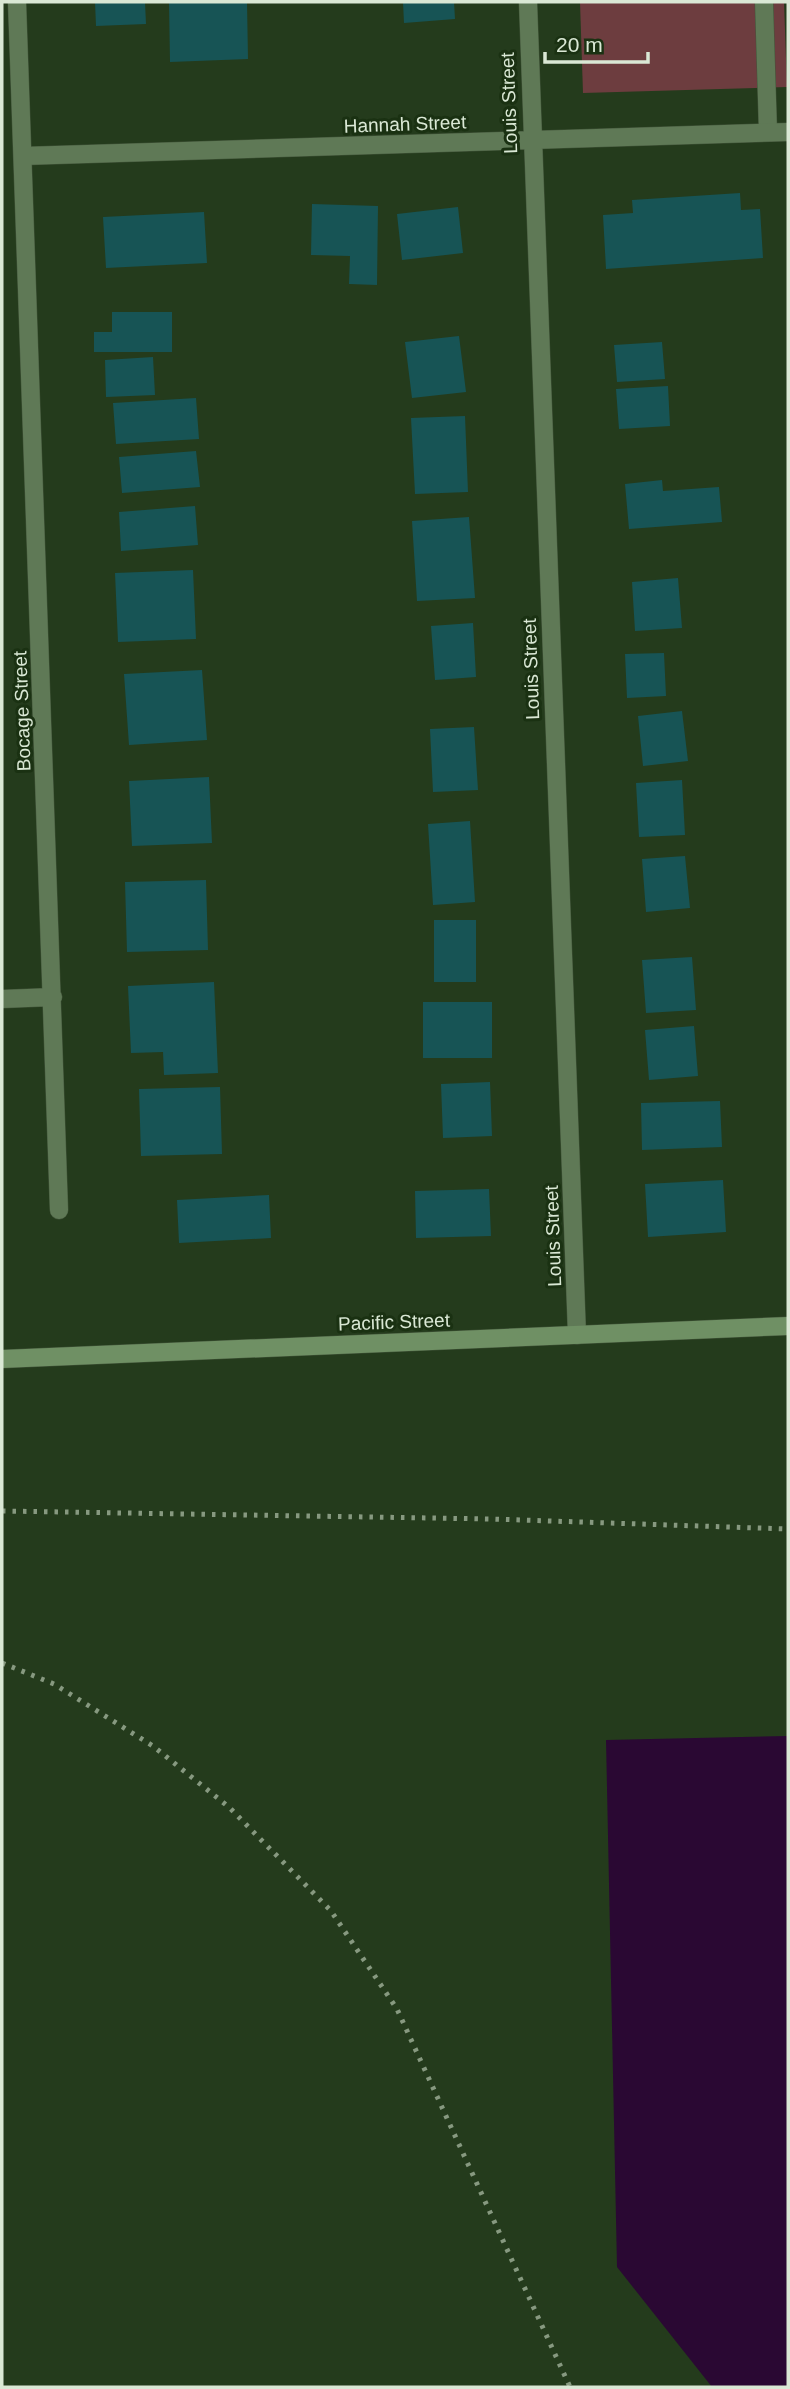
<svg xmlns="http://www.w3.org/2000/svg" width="790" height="2389" viewBox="0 0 790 2389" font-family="Helvetica,sans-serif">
<rect width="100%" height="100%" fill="#243b1c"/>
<path fill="#6d3d3f" d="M 580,2 L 784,2 L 787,87 L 583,93 Z"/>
<path fill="#2a0833" d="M 788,1736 L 788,2387 L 712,2387 L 617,2267 L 606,1740 Z"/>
<path fill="#175455" d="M 95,2 L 145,2 L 146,24 L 96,26 Z
M 169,2 L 247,2 L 248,59 L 170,62 Z
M 403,2 L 454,2 L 455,19 L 404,23 Z
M 740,193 L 741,210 L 760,209 L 763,258 L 606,269 L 603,215 L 633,213 L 632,200 Z
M 312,204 L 378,206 L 377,285 L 349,284 L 350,256 L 311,255 Z
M 458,207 L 463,253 L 402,260 L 397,214 Z
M 204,212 L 207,263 L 106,268 L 103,217 Z
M 112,312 L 172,312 L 172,352 L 94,352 L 94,332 L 112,332 Z
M 459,336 L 466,392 L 412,398 L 405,342 Z
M 662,342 L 665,379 L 617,382 L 614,345 Z
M 153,357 L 155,395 L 106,397 L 105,360 Z
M 668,386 L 670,426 L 619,429 L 616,389 Z
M 196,398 L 199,439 L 116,444 L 113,403 Z
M 465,416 L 468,492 L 415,494 L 411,418 Z
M 196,451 L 200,487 L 122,493 L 119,457 Z
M 662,480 L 663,491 L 719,487 L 722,522 L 629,529 L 625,484 Z
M 195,506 L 198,545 L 121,551 L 119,512 Z
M 469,517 L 475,598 L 417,601 L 412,521 Z
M 193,570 L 196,639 L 118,642 L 115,573 Z
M 678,578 L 682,628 L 635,631 L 632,582 Z
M 473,623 L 476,677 L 435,680 L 431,626 Z
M 664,653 L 666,696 L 627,698 L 625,654 Z
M 202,670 L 207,740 L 129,745 L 124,674 Z
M 682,711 L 688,761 L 643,766 L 638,716 Z
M 474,727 L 478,790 L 433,792 L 430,729 Z
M 209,777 L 212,843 L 132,846 L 129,781 Z
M 682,780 L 685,835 L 639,837 L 636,783 Z
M 470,821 L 475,902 L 433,905 L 428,824 Z
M 685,856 L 690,908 L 646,912 L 642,859 Z
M 206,880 L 208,950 L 127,952 L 125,882 Z
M 434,920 L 476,920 L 476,982 L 434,982 Z
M 692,957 L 696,1010 L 646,1013 L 642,960 Z
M 214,982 L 218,1073 L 164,1075 L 163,1052 L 131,1053 L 128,986 Z
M 423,1002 L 492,1002 L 492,1058 L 423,1058 Z
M 694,1026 L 698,1076 L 649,1080 L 645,1030 Z
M 490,1082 L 492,1136 L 443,1138 L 441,1084 Z
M 220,1087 L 222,1154 L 141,1156 L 139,1089 Z
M 720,1101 L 722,1147 L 642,1150 L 641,1103 Z
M 723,1180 L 726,1232 L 648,1237 L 645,1184 Z
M 489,1189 L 491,1236 L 416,1238 L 415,1191 Z
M 269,1195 L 271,1238 L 179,1243 L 177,1200 Z"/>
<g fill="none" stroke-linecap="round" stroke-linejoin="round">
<g stroke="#42553a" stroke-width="19">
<path id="lane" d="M 764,2 L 768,132"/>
</g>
<g stroke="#42553a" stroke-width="19">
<path id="street" d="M 17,2 L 59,1210
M 528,2 L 577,1335
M 23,156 L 788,132
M 2,999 L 53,997"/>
</g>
<g stroke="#42553a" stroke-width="19">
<path id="secondary" d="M 2,1359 L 788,1326"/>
</g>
<use href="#lane" stroke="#5f7956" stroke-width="18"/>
<use href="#street" stroke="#5f7956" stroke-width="18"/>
<use href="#secondary" stroke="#6f9064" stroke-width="18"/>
<path stroke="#879980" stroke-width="5" stroke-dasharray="3.5 7" stroke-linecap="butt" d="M 2,1511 L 491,1519 L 788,1529
M 2,1663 L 54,1684 L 153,1746 L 230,1808 L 331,1911 L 397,2009 L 570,2387"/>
</g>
<g text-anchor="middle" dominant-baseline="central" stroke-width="6" stroke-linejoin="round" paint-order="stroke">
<g font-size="19" fill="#dae8d5" stroke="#1a3112">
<text transform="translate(509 103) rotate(-92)">Louis Street</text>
<text transform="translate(405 124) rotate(-2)">Hannah Street</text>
<text transform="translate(531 669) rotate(-92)">Louis Street</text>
<text transform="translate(22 711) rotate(-92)">Bocage Street</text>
<text transform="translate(553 1236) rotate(-92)">Louis Street</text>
<text transform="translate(394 1322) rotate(-2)">Pacific Street</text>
</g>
</g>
<rect width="790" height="2389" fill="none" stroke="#dae8d5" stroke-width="7"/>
<path d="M545 52v10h103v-10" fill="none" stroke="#dae8d5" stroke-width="3.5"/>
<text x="556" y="52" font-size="21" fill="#dae8d5" stroke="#1a3112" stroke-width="5" paint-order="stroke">20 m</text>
</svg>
